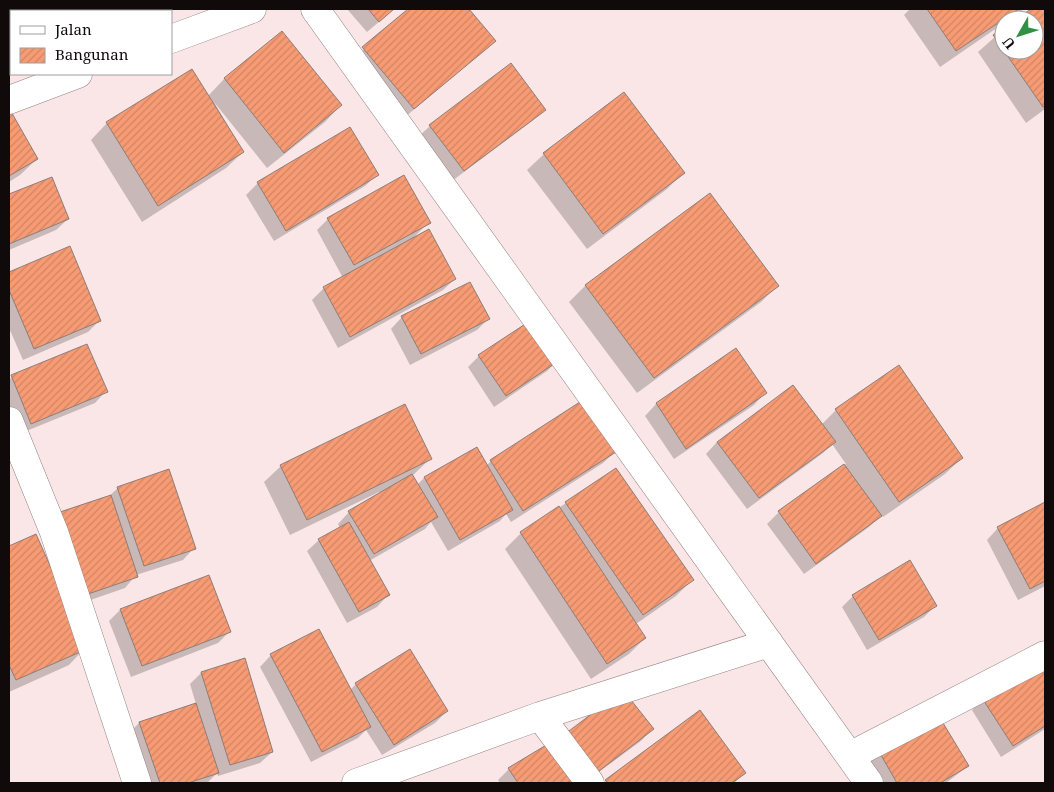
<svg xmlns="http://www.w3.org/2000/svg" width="1054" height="792" viewBox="0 0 1054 792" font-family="'Noto Serif',serif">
<defs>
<pattern id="building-hatch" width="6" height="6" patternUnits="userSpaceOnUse" patternTransform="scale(1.25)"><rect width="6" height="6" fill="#f79b74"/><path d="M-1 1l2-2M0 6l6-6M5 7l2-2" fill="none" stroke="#d38463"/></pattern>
</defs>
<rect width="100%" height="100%" fill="#fae6e6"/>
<path fill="#0003" d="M 347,9 L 394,9 L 367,32 Z
M 410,9 L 467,9 L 494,41 L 397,124 L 347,64 Z
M 910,9 L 1024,9 L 1008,20 L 1004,20 L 1004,23 L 940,67 L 904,15 Z
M 1033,9 L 1045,9 L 1045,109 L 1026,123 L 978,52 L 1004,29 L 1004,50 L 1034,50 L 1034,20 L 1017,20 Z
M 282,33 L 341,105 L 325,122 L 267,168 L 214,102 L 243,152 L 226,168 L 142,222 L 91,140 L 107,123 L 208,96 L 224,79 Z
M 544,109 L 532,121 L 452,181 L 418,137 L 430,126 Z
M 9,110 L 37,159 L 20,175 L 9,182 Z
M 349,129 L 377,175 L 365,186 L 274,241 L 246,195 L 258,183 Z
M 544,154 L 683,173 L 667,189 L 587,249 L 527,170 Z
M 51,178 L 68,219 L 56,230 L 9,250 L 9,196 Z
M 710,194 L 777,286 L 761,302 L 637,393 L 569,302 L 585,286 Z
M 328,219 L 429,222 L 413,238 L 455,279 L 443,290 L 338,348 L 312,300 L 324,288 L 343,278 L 317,230 Z
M 69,248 L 100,320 L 88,332 L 23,360 L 9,328 L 9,274 Z
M 402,317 L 488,319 L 477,330 L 410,365 L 391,329 Z
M 736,350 L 765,393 L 754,405 L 674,459 L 645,416 L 656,404 Z
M 479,356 L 558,360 L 547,371 L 494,407 L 468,367 Z
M 12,377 L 106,391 L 95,403 L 19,434 L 9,409 L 9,380 Z
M 836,410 L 962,458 L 945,474 L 883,517 L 881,515 L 869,527 L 804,574 L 767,524 L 779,512 L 846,464 L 832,444 L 823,453 L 747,509 L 706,454 L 717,442 L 821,425 Z
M 476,448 L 486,466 L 491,461 L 615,452 L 603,463 L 511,522 L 506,514 L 500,521 L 448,551 L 431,522 L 425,529 L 369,561 L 388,595 L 377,607 L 347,623 L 307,551 L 319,540 L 340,528 L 338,524 L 349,512 L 380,494 L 379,492 L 290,535 L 264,482 L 281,466 L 430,459 L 412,476 L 417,485 L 424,478 Z
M 118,488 L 194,548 L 183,560 L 136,575 L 125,588 L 76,605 L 108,497 Z
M 566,503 L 692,580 L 676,596 L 636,624 L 645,638 L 629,654 L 591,679 L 505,549 L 521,533 Z
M 1045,503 L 1045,586 L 1018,600 L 987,540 L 998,528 Z
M 35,536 L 85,648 L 69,665 L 9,692 L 9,548 Z
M 853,596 L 935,606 L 924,617 L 867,650 L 842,607 Z
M 120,610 L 229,632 L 218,643 L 131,677 L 109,621 Z
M 271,655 L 350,690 L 356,684 L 447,711 L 435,723 L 382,755 L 366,730 L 358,738 L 311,762 L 260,667 Z
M 1045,661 L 1045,729 L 1001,757 L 972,710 L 983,699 Z
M 201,673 L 272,752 L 260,763 L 218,776 L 217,773 L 207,783 L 145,783 L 128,734 L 139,723 L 196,704 L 190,684 Z
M 937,714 L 968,766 L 946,783 L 879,783 L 866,761 Z
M 652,729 L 641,741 L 584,783 L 500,783 L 498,780 L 509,769 L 555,746 Z
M 744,773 L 734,783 L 603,783 L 606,781 Z"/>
<path fill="url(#building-hatch)" stroke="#8d7d77" d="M 9,9 L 29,9 L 25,11 L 11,11 L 11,20 L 9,21 Z
M 368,9 L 394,9 L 379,22 Z
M 408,9 L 469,9 L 496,41 L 414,109 L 362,47 Z
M 927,9 L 1019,9 L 956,51 Z
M 1031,9 L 1045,9 L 1045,106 L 1043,107 L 993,35 L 1004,27 L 1004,50 L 1034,50 L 1034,20 L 1015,20 Z
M 282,31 L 342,105 L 284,153 L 224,78 Z
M 511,63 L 546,110 L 464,171 L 429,125 Z
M 192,69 L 244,152 L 158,206 L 106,122 Z
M 624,92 L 685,173 L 603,234 L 543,153 Z
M 9,108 L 38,159 L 9,176 Z
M 350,127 L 379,175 L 286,231 L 257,182 Z
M 404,175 L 431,223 L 354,265 L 327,218 Z
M 52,177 L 69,219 L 9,244 L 9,194 Z
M 710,193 L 779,286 L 654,378 L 585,285 Z
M 429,229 L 456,279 L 350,337 L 323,287 Z
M 70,246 L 101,321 L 34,349 L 9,290 L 9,272 Z
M 470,282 L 490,319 L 421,354 L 401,316 Z
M 533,319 L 560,360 L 506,396 L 478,355 Z
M 87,344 L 108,392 L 31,424 L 11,375 Z
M 736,348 L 767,393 L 686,449 L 656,403 Z
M 899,365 L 963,458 L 899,502 L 835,409 Z
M 793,385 L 836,442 L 759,498 L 717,442 Z
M 583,400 L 616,452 L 523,511 L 490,460 Z
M 405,404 L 432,459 L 307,520 L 280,465 Z
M 477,447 L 513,510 L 460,540 L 424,477 Z
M 844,464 L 882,516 L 816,564 L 778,511 Z
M 616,468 L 694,580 L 643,615 L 565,502 Z
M 169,469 L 196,549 L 144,566 L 117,487 Z
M 412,474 L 438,517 L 374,554 L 348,511 Z
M 111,495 L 138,577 L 88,594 L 60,512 Z
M 1045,502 L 1045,581 L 1030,589 L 997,527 Z
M 559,506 L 646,638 L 607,664 L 520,532 Z
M 349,522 L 390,595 L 359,612 L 318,539 Z
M 36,534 L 87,649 L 16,680 L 9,665 L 9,546 Z
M 910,560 L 937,606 L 879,640 L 852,595 Z
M 209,575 L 231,632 L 142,666 L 120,609 Z
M 319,629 L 371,727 L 322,752 L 270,654 Z
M 410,649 L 448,711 L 394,745 L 355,683 Z
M 245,658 L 273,752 L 230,765 L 201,672 Z
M 1045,659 L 1045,726 L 1013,746 L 982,698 Z
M 623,690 L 654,729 L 595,774 L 565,734 Z
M 196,703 L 219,773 L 188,783 L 160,783 L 139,722 Z
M 700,710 L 746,773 L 732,783 L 608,783 L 605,780 Z
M 937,713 L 969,766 L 940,783 L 897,783 L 877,748 Z
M 553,741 L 579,783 L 518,783 L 508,768 Z"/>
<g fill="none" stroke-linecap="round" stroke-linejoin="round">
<g stroke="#938282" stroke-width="29">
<path id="street" d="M 315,9 L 869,783
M 171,39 L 252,9
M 9,100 L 78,74
M 9,421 L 54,532 L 137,783
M 540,716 L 590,783
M 850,756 L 1045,655
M 356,783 L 540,716 L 769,643"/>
</g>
<use href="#street" stroke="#fff" stroke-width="28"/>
</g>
<rect width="1054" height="792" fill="none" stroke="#100a0a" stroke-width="20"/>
<rect x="10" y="10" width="162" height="65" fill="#ffffff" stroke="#9f9d9d"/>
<rect x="20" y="26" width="25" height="8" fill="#ffffff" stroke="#9f9d9d"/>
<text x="55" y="35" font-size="15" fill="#100a0a">Jalan</text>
<rect x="20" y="48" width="25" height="15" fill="url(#building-hatch)" stroke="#9f9d9d"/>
<text x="55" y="60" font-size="15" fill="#100a0a">Bangunan</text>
<g transform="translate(1019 35) rotate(231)"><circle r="24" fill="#ffffff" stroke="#9f9d9d"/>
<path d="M0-4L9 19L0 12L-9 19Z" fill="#309144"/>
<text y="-8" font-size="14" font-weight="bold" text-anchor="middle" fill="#100a0a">U</text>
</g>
</svg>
